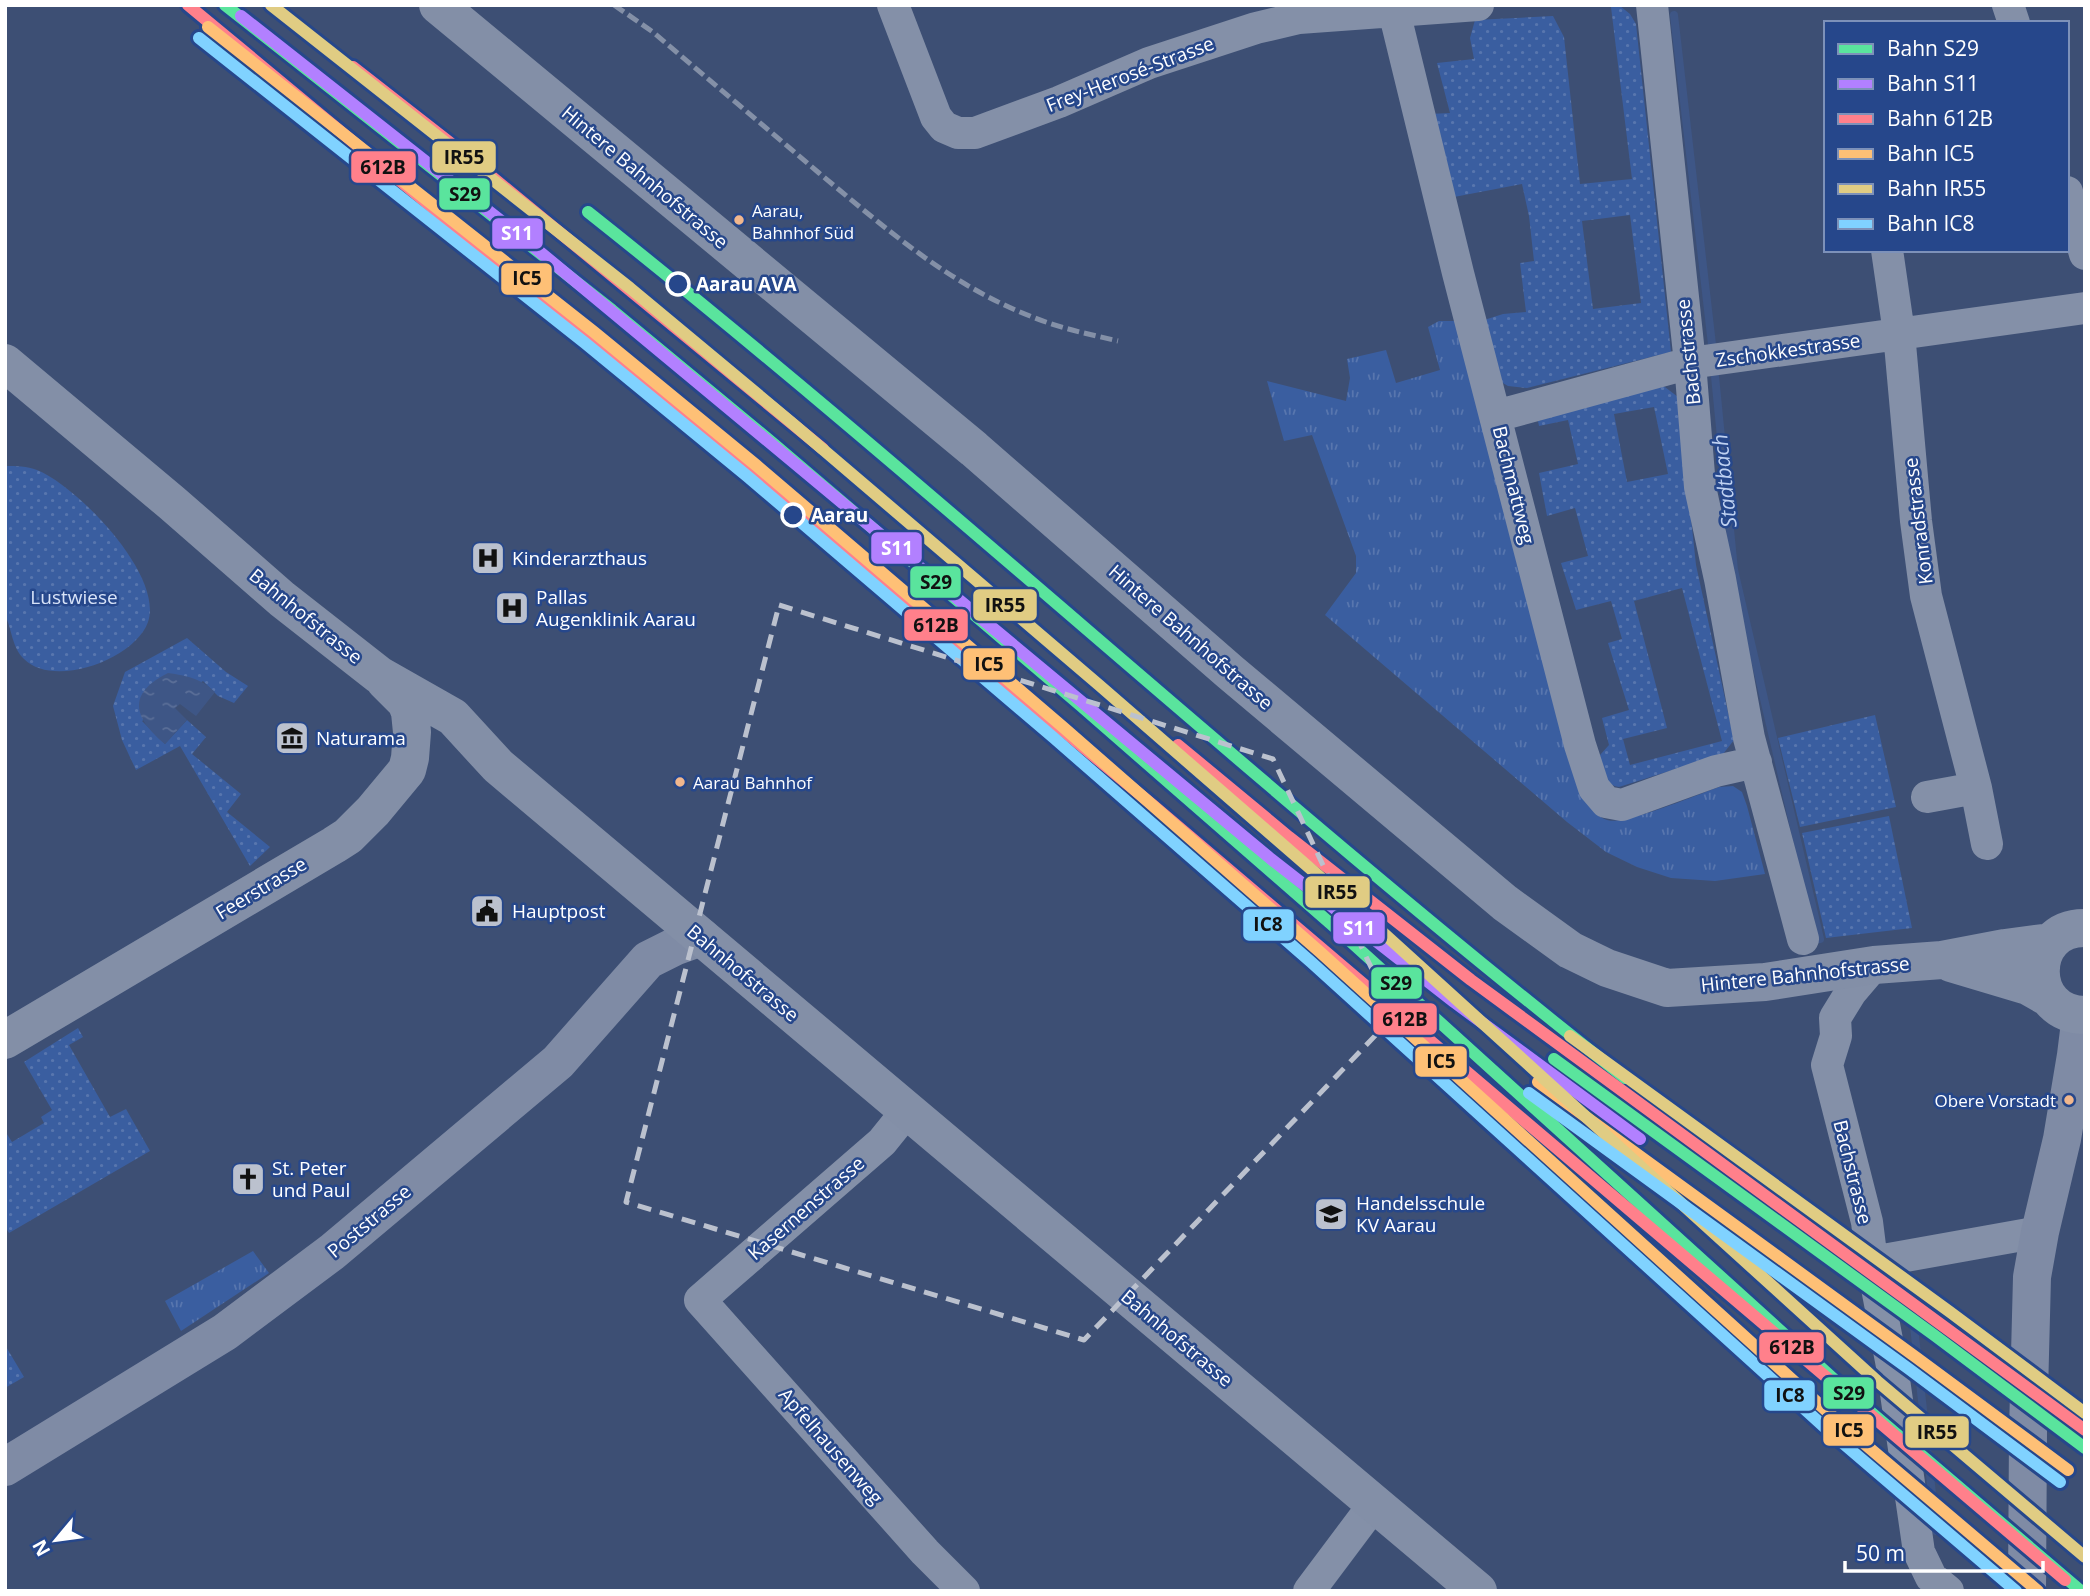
<svg xmlns="http://www.w3.org/2000/svg" width="2090" height="1596" viewBox="0 0 2090 1596" font-family="'Open Sans',sans-serif">
<defs>
<pattern id="grass-tufts" width="24" height="20" patternUnits="userSpaceOnUse" patternTransform="scale(1.75)"><rect width="24" height="20" fill="#3a5ea0"/><path d="M3 7l-1-3M5 7V3M7 7l1-3M15 17l-1-3M17 17v-4M19 17l1-3" fill="none" stroke="#5876ae"/></pattern>
<pattern id="park-dots" width="8" height="8" patternUnits="userSpaceOnUse" patternTransform="scale(1.75)"><rect width="8" height="8" fill="#3a5ea0"/><path d="M2 2h.1M6 6h.1" fill="none" stroke="#5876ae" stroke-width="1.8" stroke-linecap="round"/></pattern>
<pattern id="water-ripples" width="26" height="14" patternUnits="userSpaceOnUse" patternTransform="scale(1.75)"><rect width="26" height="14" fill="#3e5686"/><path d="M2 4q2-2 4 0t4 0M15 11q2-2 4 0t4 0" fill="none" stroke="#5b6f98"/></pattern>
</defs>
<rect width="100%" height="100%" fill="#3d4f74"/>
<path fill="url(#grass-tufts)" d="M 1439,321 L 1464,321 L 1584,797 C 1591,807 1596,817 1607,820 C 1623,826 1699,794 1719,787 L 1733,786 L 1742,792 L 1747,806 L 1765,874 L 1715,881 L 1671,878 L 1637,867 L 1606,852 L 1567,822 L 1325,615 L 1356,573 L 1356,556 L 1312,435 L 1284,441 L 1267,381 L 1346,401 L 1350,378 L 1347,359 L 1386,350 L 1396,383 L 1440,370 L 1428,327 Z
M 253,1251 L 269,1273 L 181,1331 L 165,1301 Z"/>
<path fill="url(#park-dots)" fill-rule="evenodd" d="M 1620,6 L 1630,14 L 1636,24 L 1671,352 L 1527,388 L 1508,386 L 1496,379 L 1481,321 L 1503,314 L 1526,312 L 1520,263 L 1534,261 L 1529,216 L 1522,184 L 1454,197 L 1429,114 L 1450,113 L 1437,63 L 1474,59 L 1470,38 L 1475,20 L 1553,16 L 1564,37 L 1580,184 L 1632,179 L 1611,7 ZM 1630,215 L 1641,303 L 1593,309 L 1582,221 Z
M 1661,384 L 1678,397 L 1696,565 L 1734,740 L 1723,754 L 1619,787 C 1603,785 1603,769 1600,755 L 1609,745 L 1602,718 L 1629,710 L 1608,643 L 1622,639 L 1611,601 L 1576,610 L 1561,563 L 1588,556 L 1575,508 L 1547,516 L 1539,473 L 1578,464 L 1568,420 L 1539,426 L 1538,421 ZM 1654,407 L 1668,474 L 1627,482 L 1614,414 ZM 1682,588 L 1722,741 L 1630,765 L 1623,739 L 1667,728 L 1634,601 Z
M 5,466 C 16,466 27,466 37,470 C 77,486 164,575 148,622 C 135,659 54,689 24,659 C 12,648 12,629 5,615 Z
M 187,638 L 226,672 L 248,686 L 234,703 L 218,696 L 203,681 L 142,721 L 165,744 L 187,720 L 206,737 L 192,754 L 241,794 L 227,812 L 270,847 L 250,866 L 180,746 L 136,770 L 122,740 L 113,706 L 125,672 Z
M 1875,715 L 1896,807 L 1800,827 L 1778,738 Z
M 1889,816 L 1912,928 L 1826,938 L 1802,833 Z
M 78,1028 L 83,1037 L 69,1045 L 110,1117 L 126,1109 L 150,1151 L 9,1233 L 5,1226 L 5,1131 L 12,1142 L 44,1123 L 41,1117 L 52,1110 L 24,1062 Z
M 5,1345 L 24,1377 L 5,1388 Z"/>
<path fill="url(#water-ripples)" d="M 168,673 C 188,676 200,678 215,692 L 196,716 L 180,704 L 175,708 L 187,720 L 165,744 C 134,718 126,694 168,673 Z"/>
<g fill="none" stroke-linecap="round" stroke-linejoin="round">
<path stroke="#3e5686" stroke-width="8" d="M 1674,15 L 1713,353
M 1714,366 L 1734,570 L 1820,939
M 1910,1289 L 1936,1531"/>
<path stroke="#8490a8" stroke-width="32" d="M 893,5 L 936,117 L 944,127 L 958,133 L 975,133 L 1059,102 L 1149,63 L 1256,28 L 1299,18 L 1478,5
M 1652,5 L 1690,363 L 1700,487 L 1720,579 L 1749,738 L 1803,939
M 2008,5 L 2014,23
M 1394,11 L 1458,273 L 1580,745 L 1594,788 L 1606,802 L 1622,805 L 1716,771 L 1756,762
M 2067,192 L 2085,254
M 1887,250 L 1899,333 L 1916,521 L 1926,596 L 1976,788 L 1987,844
M 1496,416 L 1690,363 L 2085,308
M 1927,797 L 1976,788
M 1874,965 L 1851,992 L 1835,1018 L 1836,1036 L 1827,1065 L 1867,1222 L 1872,1262 L 1892,1366 L 1919,1552 L 1931,1577 L 1948,1591
M 907,1111 L 882,1142 L 700,1300 L 925,1552 L 964,1591
M 1872,1262 L 2040,1232
M 1309,1591 L 1375,1503"/>
<path stroke="#7f8ba5" stroke-width="38" d="M 5,1467 L 225,1332 L 332,1252 L 558,1062 L 648,960 L 676,946 L 701,937
M 2027,1591 L 2028,1432 L 2032,1277 L 2040,1232 L 2062,1139 L 2076,1055 L 2081,1015"/>
<path stroke="#838fa7" stroke-width="38" d="M 438,5 L 974,449 L 1230,672 L 1505,903 L 1570,950 L 1607,968 L 1667,988 L 1765,982 L 1874,965 L 1942,960 L 2005,948 L 2051,942
M 5,363 L 172,503 L 282,599 L 379,675 L 453,717 L 498,766 L 1478,1591
M 2085,928 C 2026,927 2026,1015 2085,1015
M 1951,963 L 2028,986 L 2049,998
M 5,1040 L 334,845 L 348,836 L 373,811 L 407,770 L 410,758 L 412,732 L 410,712 L 406,702 L 385,681"/>
<path stroke="#8490a7" stroke-width="5" stroke-dasharray="12 5" stroke-linecap="butt" d="M 614,5 L 653,32 C 708,79 764,126 819,173 C 885,228 950,285 1030,316 C 1059,328 1088,334 1118,341"/>
<g stroke="#26478b" stroke-width="18">
<path id="rail-1" d="M 225,5 L 612,310 L 774,444 L 1081,706 L 1339,931 L 1859,1402 L 2081,1591
M 588,212 C 941,492 1270,800 1625,1078
M 1554,1059 L 1934,1335 L 2085,1448"/>
</g>
<g stroke="#26478b" stroke-width="18">
<path id="rail-2" d="M 241,16 L 528,242 L 1271,859 L 1454,1002 L 1640,1139"/>
</g>
<g stroke="#26478b" stroke-width="18">
<path id="rail-3" d="M 188,5 L 1154,806 L 2065,1580
M 353,67 L 458,149 L 823,449
M 1178,745 L 1289,837 L 1471,980 L 2085,1430"/>
</g>
<g stroke="#26478b" stroke-width="18">
<path id="rail-4" d="M 208,27 L 594,332 L 756,465 L 1063,727 L 1320,952 L 1840,1423 L 2038,1591
M 1538,1082 L 1917,1358 L 2068,1470"/>
</g>
<g stroke="#26478b" stroke-width="18">
<path id="rail-5" d="M 271,5 L 630,288 L 792,423 L 1099,685 L 1358,910 L 1877,1381 L 2085,1557
M 1570,1036 L 1950,1312 L 2085,1413"/>
</g>
<g stroke="#26478b" stroke-width="18">
<path id="rail-6" d="M 199,38 L 585,343 L 747,476 L 1054,738 L 1311,962 L 1831,1433 L 2016,1591
M 1529,1093 L 1909,1369 L 2060,1482"/>
</g>
<use href="#rail-1" stroke="#5ae49d" stroke-width="12"/>
<use href="#rail-2" stroke="#b280ff" stroke-width="12"/>
<use href="#rail-3" stroke="#ff808b" stroke-width="12"/>
<use href="#rail-4" stroke="#fec076" stroke-width="12"/>
<use href="#rail-5" stroke="#e0cc83" stroke-width="12"/>
<use href="#rail-6" stroke="#80d2ff" stroke-width="12"/>
</g>
<path fill="none" stroke="#bbc1ce" stroke-width="5" stroke-dasharray="14 9" stroke-linejoin="round" d="M 779,605 L 1273,759 L 1394,1016 L 1084,1340 L 626,1202 Z"/>
<defs>
<g id="hospital-square" transform="scale(1.75)"><rect x="-9" y="-9" width="18" height="18" rx="4" fill="#bbc1ce" stroke="#26478b"/><path d="M-5-5h3v3.5h4V-5h3V5h-3V1.5h-4V5h-3Z" fill="#111"/></g>
<g id="museum-square" transform="scale(1.75)"><rect x="-9" y="-9" width="18" height="18" rx="4" fill="#bbc1ce" stroke="#26478b"/><path d="M0-6L6-3V-2H-6V-3ZM-5-1h2V3h-2ZM-1-1h2V3h-2ZM3-1h2V3H3ZM-6 4H6V6H-6Z" fill="#111"/></g>
<g id="civic-square" transform="scale(1.75)"><rect x="-9" y="-9" width="18" height="18" rx="4" fill="#bbc1ce" stroke="#26478b"/><path d="M-.6-6.5H3V-4.5H.6V-3L4-1V1h2V6H-6V1h2V-1L-.6-3ZM-1.2 2.5V6h2.4V2.5Z" fill="#111"/></g>
<g id="church-square" transform="scale(1.75)"><rect x="-9" y="-9" width="18" height="18" rx="4" fill="#bbc1ce" stroke="#26478b"/><path d="M-1.2-6h2.4v3.5h3.3v2.4h-3.3V6h-2.4V-.1h-3.3v-2.4h3.3Z" fill="#111"/></g>
<g id="university-square" transform="scale(1.75)"><rect x="-9" y="-9" width="18" height="18" rx="4" fill="#bbc1ce" stroke="#26478b"/><path d="M0-5L7-2L0 1L-7-2ZM-4 1L0 2.5L4 1V4Q0 6-4 4Z" fill="#111"/></g>
</defs>
<g fill-rule="evenodd">
<use href="#hospital-square" x="488" y="558"/>
<use href="#hospital-square" x="512" y="608"/>
<use href="#museum-square" x="292" y="738"/>
<use href="#civic-square" x="487" y="911"/>
<use href="#church-square" x="248" y="1179"/>
<use href="#university-square" x="1331" y="1214"/>
</g>
<g fill="#f1b78d" stroke="#26478b" stroke-width="2.5">
<circle cx="739" cy="220" r="6"/>
<circle cx="680" cy="782" r="6"/>
<circle cx="2069" cy="1100" r="6"/>
</g>
<g fill="#26478b" stroke="#fff" stroke-width="3.5">
<circle cx="678" cy="284" r="11"/>
<circle cx="793" cy="515" r="11"/>
</g>
<g text-anchor="middle" dominant-baseline="central" stroke-width="5" stroke-linejoin="round" paint-order="stroke">
<g font-size="17" fill="#fff" stroke="#26478b" text-anchor="start">
<text x="752" y="210">Aarau,<tspan x="752" dy="22">Bahnhof Süd</tspan></text>
<text x="693" y="782">Aarau Bahnhof</text>
<text x="2056" y="1100" text-anchor="end">Obere Vorstadt</text>
</g>
<g font-size="19" fill="#fff" stroke="#26478b">
<text transform="translate(1130 74) rotate(-21)">Frey-Herosé-Strasse</text>
<text transform="translate(645 177) rotate(40)">Hintere Bahnhofstrasse</text>
<text transform="translate(1788 350) rotate(-8)">Zschokkestrasse</text>
<text transform="translate(1688 352) rotate(-96)">Bachstrasse</text>
<text transform="translate(1514 485) rotate(76)">Bachmattweg</text>
<text transform="translate(1918 521) rotate(-97)">Konradstrasse</text>
<text transform="translate(306 616) rotate(39)">Bahnhofstrasse</text>
<text transform="translate(1191 637) rotate(41)">Hintere Bahnhofstrasse</text>
<text transform="translate(261 888) rotate(-31)">Feerstrasse</text>
<text transform="translate(743 973) rotate(40)">Bahnhofstrasse</text>
<text transform="translate(1805 974) rotate(-6)">Hintere Bahnhofstrasse</text>
<text transform="translate(1853 1172) rotate(76)">Bachstrasse</text>
<text transform="translate(806 1208) rotate(-41)">Kasernenstrasse</text>
<text transform="translate(369 1221) rotate(-40)">Poststrasse</text>
<text transform="translate(1177 1338) rotate(40)">Bahnhofstrasse</text>
<text transform="translate(831 1446) rotate(49)">Apfelhausenweg</text>
</g>
<g font-size="19" font-weight="bold" fill="#fff" stroke="#26478b" text-anchor="start">
<text x="696" y="284">Aarau AVA</text>
<text x="811" y="515">Aarau</text>
</g>
<g font-size="19" fill="#fff" stroke="#26478b" text-anchor="start">
<text x="512" y="558">Kinderarzthaus</text>
<text x="536" y="597">Pallas<tspan x="536" dy="22">Augenklinik Aarau</tspan></text>
<text x="316" y="738">Naturama</text>
<text x="512" y="911">Hauptpost</text>
<text x="272" y="1168">St. Peter<tspan x="272" dy="22">und Paul</tspan></text>
<text x="1356" y="1203">Handelsschule<tspan x="1356" dy="22">KV Aarau</tspan></text>
</g>
<g font-size="19" fill="#d8e3f8" stroke="#26478b">
<text x="74" y="597">Lustwiese</text>
</g>
<g font-size="21" font-style="italic" fill="#bfd1f1" stroke="#26478b">
<text transform="translate(1724 481) rotate(-96)">Stadtbach</text>
</g>
</g>
<g stroke="#26478b" stroke-width="2.5">
<rect x="431" y="140" width="66" height="34" rx="7" fill="#e0cc83"/>
<rect x="350" y="150" width="67" height="34" rx="7" fill="#ff808b"/>
<rect x="438" y="177" width="53" height="34" rx="7" fill="#5ae49d"/>
<rect x="491" y="217" width="53" height="33" rx="7" fill="#b280ff"/>
<rect x="500" y="262" width="53" height="34" rx="7" fill="#fec076"/>
<rect x="870" y="531" width="53" height="34" rx="7" fill="#b280ff"/>
<rect x="909" y="565" width="53" height="34" rx="7" fill="#5ae49d"/>
<rect x="972" y="588" width="66" height="34" rx="7" fill="#e0cc83"/>
<rect x="903" y="608" width="66" height="34" rx="7" fill="#ff808b"/>
<rect x="962" y="647" width="54" height="34" rx="7" fill="#fec076"/>
<rect x="1304" y="875" width="67" height="34" rx="7" fill="#e0cc83"/>
<rect x="1242" y="908" width="53" height="34" rx="7" fill="#80d2ff"/>
<rect x="1332" y="911" width="54" height="34" rx="7" fill="#b280ff"/>
<rect x="1370" y="966" width="53" height="34" rx="7" fill="#5ae49d"/>
<rect x="1372" y="1002" width="66" height="34" rx="7" fill="#ff808b"/>
<rect x="1414" y="1045" width="54" height="33" rx="7" fill="#fec076"/>
<rect x="1758" y="1331" width="67" height="33" rx="7" fill="#ff808b"/>
<rect x="1822" y="1376" width="53" height="34" rx="7" fill="#5ae49d"/>
<rect x="1763" y="1379" width="53" height="33" rx="7" fill="#80d2ff"/>
<rect x="1822" y="1413" width="53" height="34" rx="7" fill="#fec076"/>
<rect x="1904" y="1415" width="66" height="34" rx="7" fill="#e0cc83"/>
</g>
<g font-size="19" text-anchor="middle" font-weight="bold" fill="#fff">
<text x="517" y="240">S11</text>
<text x="897" y="555">S11</text>
<text x="1359" y="935">S11</text>
</g>
<g font-size="19" text-anchor="middle" font-weight="bold" fill="#111">
<text x="464" y="164">IR55</text>
<text x="383" y="174">612B</text>
<text x="465" y="201">S29</text>
<text x="527" y="285">IC5</text>
<text x="936" y="589">S29</text>
<text x="1005" y="612">IR55</text>
<text x="936" y="632">612B</text>
<text x="989" y="671">IC5</text>
<text x="1337" y="899">IR55</text>
<text x="1268" y="931">IC8</text>
<text x="1396" y="990">S29</text>
<text x="1405" y="1026">612B</text>
<text x="1441" y="1068">IC5</text>
<text x="1792" y="1354">612B</text>
<text x="1849" y="1400">S29</text>
<text x="1790" y="1402">IC8</text>
<text x="1849" y="1437">IC5</text>
<text x="1937" y="1439">IR55</text>
</g>
<rect width="2090" height="1596" fill="none" stroke="#ffffff" stroke-width="14"/>
<rect x="1824" y="21" width="245" height="231" fill="#26478b" stroke="#7d91b9" stroke-width="2"/>
<rect x="1838" y="44" width="35" height="10" fill="#5ae49d" stroke="#7d91b9" stroke-width="2"/>
<text x="1887" y="56" font-size="21" fill="#ffffff">Bahn S29</text>
<rect x="1838" y="79" width="35" height="10" fill="#b280ff" stroke="#7d91b9" stroke-width="2"/>
<text x="1887" y="91" font-size="21" fill="#ffffff">Bahn S11</text>
<rect x="1838" y="114" width="35" height="10" fill="#ff808b" stroke="#7d91b9" stroke-width="2"/>
<text x="1887" y="126" font-size="21" fill="#ffffff">Bahn 612B</text>
<rect x="1838" y="149" width="35" height="10" fill="#fec076" stroke="#7d91b9" stroke-width="2"/>
<text x="1887" y="161" font-size="21" fill="#ffffff">Bahn IC5</text>
<rect x="1838" y="184" width="35" height="10" fill="#e0cc83" stroke="#7d91b9" stroke-width="2"/>
<text x="1887" y="196" font-size="21" fill="#ffffff">Bahn IR55</text>
<rect x="1838" y="219" width="35" height="10" fill="#80d2ff" stroke="#7d91b9" stroke-width="2"/>
<text x="1887" y="231" font-size="21" fill="#ffffff">Bahn IC8</text>
<g transform="translate(56 1540) rotate(241)" stroke="#26478b" stroke-width="5" paint-order="stroke">
<path d="M0-5L12 26L0 18L-12 26Z" fill="#ffffff"/>
<text y="-10" font-size="19" font-weight="bold" text-anchor="middle" fill="#ffffff">N</text>
</g>
<path d="M1845 1561v10h198v-10" fill="none" stroke="#ffffff" stroke-width="3.5"/>
<text x="1856" y="1561" font-size="21" fill="#ffffff" stroke="#26478b" stroke-width="5" paint-order="stroke">50 m</text>
</svg>
